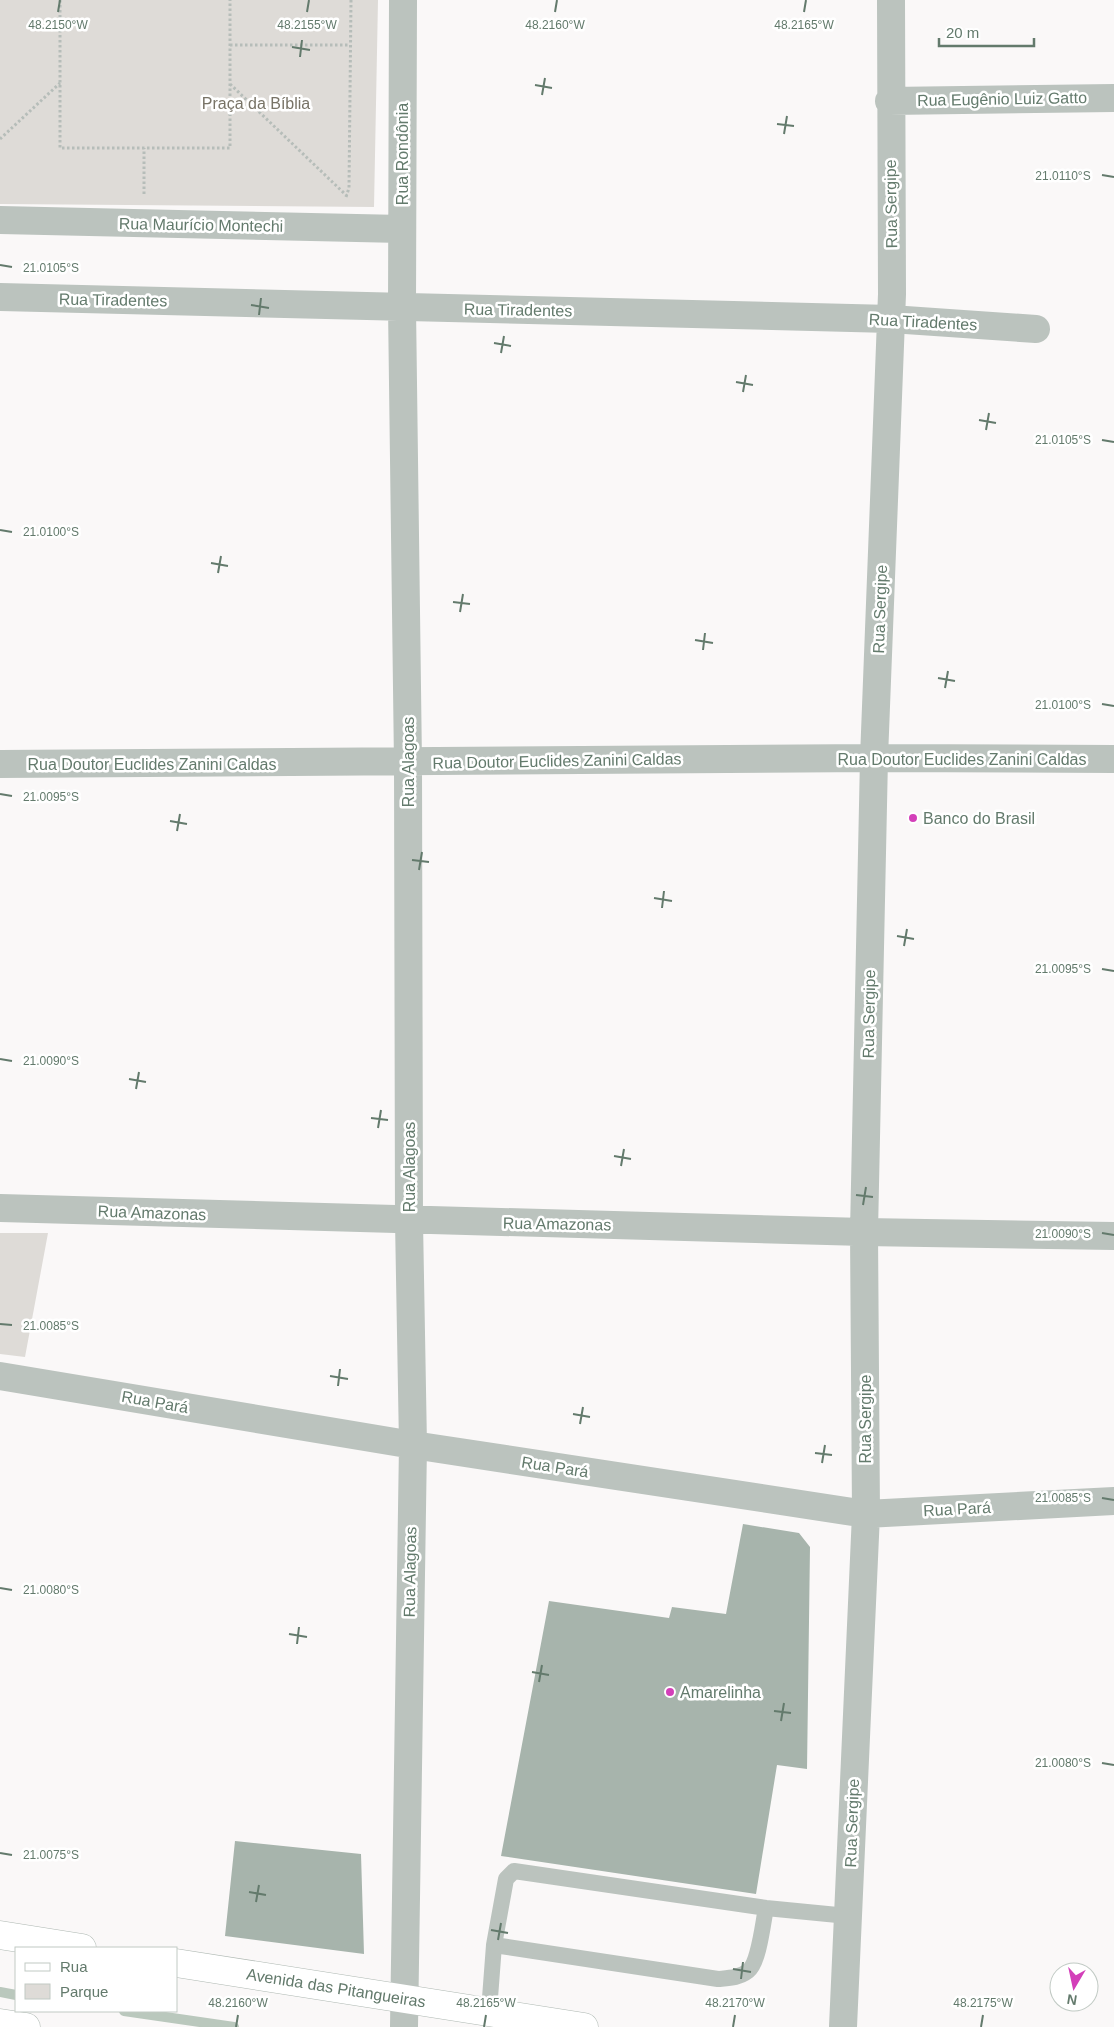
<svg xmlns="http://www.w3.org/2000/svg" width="1114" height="2027" viewBox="0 0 1114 2027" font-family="Helvetica,sans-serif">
<rect width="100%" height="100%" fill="#faf8f8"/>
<path fill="#dedbd7" d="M 0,0 L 378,0 L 374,207 L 0,204 Z
M 0,1233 L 48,1233 L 25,1357 L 0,1354 Z"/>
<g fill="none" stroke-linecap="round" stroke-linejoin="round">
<path stroke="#bac8bd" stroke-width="10" d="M 0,1992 L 16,1995
M 124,2011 L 234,2027"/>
</g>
<path fill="#a7b4ac" d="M 743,1524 L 799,1533 L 810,1547 L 807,1769 L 777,1765 L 756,1894 L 501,1856 L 549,1601 L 669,1618 L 672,1607 L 726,1614 Z
M 235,1841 L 361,1854 L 364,1954 L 225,1936 Z"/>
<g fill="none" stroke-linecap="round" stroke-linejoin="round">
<g stroke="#aeb8b2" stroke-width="29">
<path id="secondary" d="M 0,1935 L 82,1948
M 176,1963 L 584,2027
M 0,2023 L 26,2027"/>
</g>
<path stroke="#b6bdb9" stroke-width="3" stroke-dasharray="2.5 2.5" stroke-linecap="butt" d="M 60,0 L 60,148 L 230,148 L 230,0
M 230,45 L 350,45
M 230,84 L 347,196
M 0,139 L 60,83
M 144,194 L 144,148
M 346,197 L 349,188 L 351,0"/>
<path stroke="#bbc3be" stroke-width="16" d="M 494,1945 L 718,1979 C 729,1978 739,1978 748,1971 C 759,1963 763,1922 766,1908
M 489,2011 L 494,1945 L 506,1879 L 514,1871 L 766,1908 L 848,1916"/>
<path stroke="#bbc3be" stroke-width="28" d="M 403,0 L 402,307 L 408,763 L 409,1221 L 413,1445 L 404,2027
M 889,101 L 1114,98
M 0,220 L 402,229
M 0,297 L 891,319 L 1036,329
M 0,764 L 874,758 L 1114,759
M 0,1208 L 864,1232 L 1114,1236
M 0,1376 L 413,1445 L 866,1514 L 1114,1501
M 843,2027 L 866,1514 L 864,1232 L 874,758 L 892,294 L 891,0"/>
<use href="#secondary" stroke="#fff" stroke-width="28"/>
</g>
<path fill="none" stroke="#637a6c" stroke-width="2" d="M 58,12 L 60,0M 307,12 L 309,0M 555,12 L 557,0M 804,12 L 806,0M 292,47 L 310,50M 300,57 L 302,40M 535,85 L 552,88M 542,95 L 545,78M 777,124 L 794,126M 784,134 L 787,116M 1102,175 L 1114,177M 0,265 L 12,267M 251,305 L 269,308M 259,315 L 261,298M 494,343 L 511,346M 501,353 L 504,336M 736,382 L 753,385M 743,392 L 746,375M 979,420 L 996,423M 986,430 L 989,413M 1102,440 L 1114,442M 0,530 L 12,532M 211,563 L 228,566M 218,573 L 221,556M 453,602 L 470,604M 460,612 L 463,594M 695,640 L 713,643M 703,650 L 705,633M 938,678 L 955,681M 945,688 L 948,671M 1102,704 L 1114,706M 0,794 L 12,796M 170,821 L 187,824M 177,831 L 180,814M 412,860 L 429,862M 419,870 L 422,852M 654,898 L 672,901M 662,908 L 664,891M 897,936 L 914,939M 904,946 L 907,929M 1102,969 L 1114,971M 0,1059 L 12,1061M 129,1079 L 146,1082M 136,1089 L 139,1072M 371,1118 L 388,1120M 378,1128 L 381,1110M 614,1156 L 631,1159M 621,1166 L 624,1149M 856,1195 L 873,1197M 863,1205 L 866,1187M 1102,1233 L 1114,1235M 0,1324 L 12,1325M 330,1376 L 348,1379M 338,1386 L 340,1369M 573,1414 L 590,1417M 580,1424 L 583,1407M 815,1453 L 832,1455M 822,1463 L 825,1445M 1102,1498 L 1114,1500M 0,1588 L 12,1590M 289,1634 L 307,1637M 297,1644 L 299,1627M 532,1672 L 549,1675M 539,1682 L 542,1665M 774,1711 L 791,1713M 781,1721 L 784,1703M 1102,1763 L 1114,1765M 0,1853 L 12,1855M 249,1892 L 266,1895M 256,1902 L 259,1885M 491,1930 L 508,1933M 498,1940 L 501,1923M 733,1969 L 751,1972M 741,1979 L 743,1962M 236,2027 L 238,2015M 484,2027 L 486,2015M 733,2027 L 735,2015M 981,2027 L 983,2015"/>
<g fill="#d33fb9" stroke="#fff" stroke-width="2">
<circle cx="913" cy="818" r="5"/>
<circle cx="670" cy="1692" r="5"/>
</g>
<g text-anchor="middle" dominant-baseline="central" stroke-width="5" stroke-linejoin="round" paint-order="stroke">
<g font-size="16" fill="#637a6c" stroke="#fff">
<text transform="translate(1002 99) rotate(-1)">Rua Eugênio Luiz Gatto</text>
<text transform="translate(402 154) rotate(-90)">Rua Rondônia</text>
<text transform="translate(891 204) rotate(-91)">Rua Sergipe</text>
<text transform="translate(201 225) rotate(1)">Rua Maurício Montechi</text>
<text transform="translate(113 300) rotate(1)">Rua Tiradentes</text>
<text transform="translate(518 310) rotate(1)">Rua Tiradentes</text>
<text transform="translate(923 322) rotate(3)">Rua Tiradentes</text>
<text transform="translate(880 609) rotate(-88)">Rua Sergipe</text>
<text x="962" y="759">Rua Doutor Euclides Zanini Caldas</text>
<text transform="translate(557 761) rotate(-1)">Rua Doutor Euclides Zanini Caldas</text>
<text transform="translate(408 762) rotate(-90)">Rua Alagoas</text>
<text x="152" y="764">Rua Doutor Euclides Zanini Caldas</text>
<text transform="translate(869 1014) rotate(-89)">Rua Sergipe</text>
<text transform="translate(409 1167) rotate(-90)">Rua Alagoas</text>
<text transform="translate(152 1213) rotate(2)">Rua Amazonas</text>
<text transform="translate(557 1224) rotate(1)">Rua Amazonas</text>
<text transform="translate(155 1402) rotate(10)">Rua Pará</text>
<text transform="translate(865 1419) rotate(-90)">Rua Sergipe</text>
<text transform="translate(555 1467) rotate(9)">Rua Pará</text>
<text transform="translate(957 1509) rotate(-3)">Rua Pará</text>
<text transform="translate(410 1572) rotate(-89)">Rua Alagoas</text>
<text transform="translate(852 1823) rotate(-88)">Rua Sergipe</text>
<text transform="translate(336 1988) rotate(9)">Avenida das Pitangueiras</text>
</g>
<g font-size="16" fill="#787366" stroke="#fff">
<text x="256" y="103">Praça da Bíblia</text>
</g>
<g font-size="16" fill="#637a6c" stroke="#fff" text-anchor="start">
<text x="923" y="818">Banco do Brasil</text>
<text x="680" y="1692">Amarelinha</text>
</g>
</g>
<g font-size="12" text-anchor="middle" fill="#637a6c" stroke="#fff" stroke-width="5" stroke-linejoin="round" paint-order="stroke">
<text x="555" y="29">48.2160°W</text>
<text x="804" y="29">48.2165°W</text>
<text x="58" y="29">48.2150°W</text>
<text x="307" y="29">48.2155°W</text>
<text x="1063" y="180">21.0110°S</text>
<text x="51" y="272">21.0105°S</text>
<text x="1063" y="444">21.0105°S</text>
<text x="51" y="536">21.0100°S</text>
<text x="1063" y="709">21.0100°S</text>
<text x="51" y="801">21.0095°S</text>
<text x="1063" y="973">21.0095°S</text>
<text x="51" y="1065">21.0090°S</text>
<text x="1063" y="1238">21.0090°S</text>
<text x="51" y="1330">21.0085°S</text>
<text x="1063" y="1502">21.0085°S</text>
<text x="51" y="1594">21.0080°S</text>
<text x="1063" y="1767">21.0080°S</text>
<text x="51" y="1859">21.0075°S</text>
<text x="238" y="2007">48.2160°W</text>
<text x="486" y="2007">48.2165°W</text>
<text x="735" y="2007">48.2170°W</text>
<text x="983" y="2007">48.2175°W</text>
</g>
<rect x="15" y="1947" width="162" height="65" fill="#ffffff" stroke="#c1cac4"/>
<rect x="25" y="1963" width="25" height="8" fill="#ffffff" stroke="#c1cac4"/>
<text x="60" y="1972" font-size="15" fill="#637a6c">Rua</text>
<rect x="25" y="1984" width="25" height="15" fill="#dedbd7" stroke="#c1cac4"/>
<text x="60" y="1997" font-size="15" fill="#637a6c">Parque</text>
<g transform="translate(1074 1987) rotate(189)"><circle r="24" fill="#ffffff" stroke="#c1cac4"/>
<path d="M0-4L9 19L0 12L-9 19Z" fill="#d33fb9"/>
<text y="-8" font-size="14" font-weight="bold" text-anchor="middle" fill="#637a6c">N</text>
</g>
<path d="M939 38v8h95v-8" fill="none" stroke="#637a6c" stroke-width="2.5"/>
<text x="946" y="38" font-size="15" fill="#637a6c" stroke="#ffffff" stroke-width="4" paint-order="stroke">20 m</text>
</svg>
